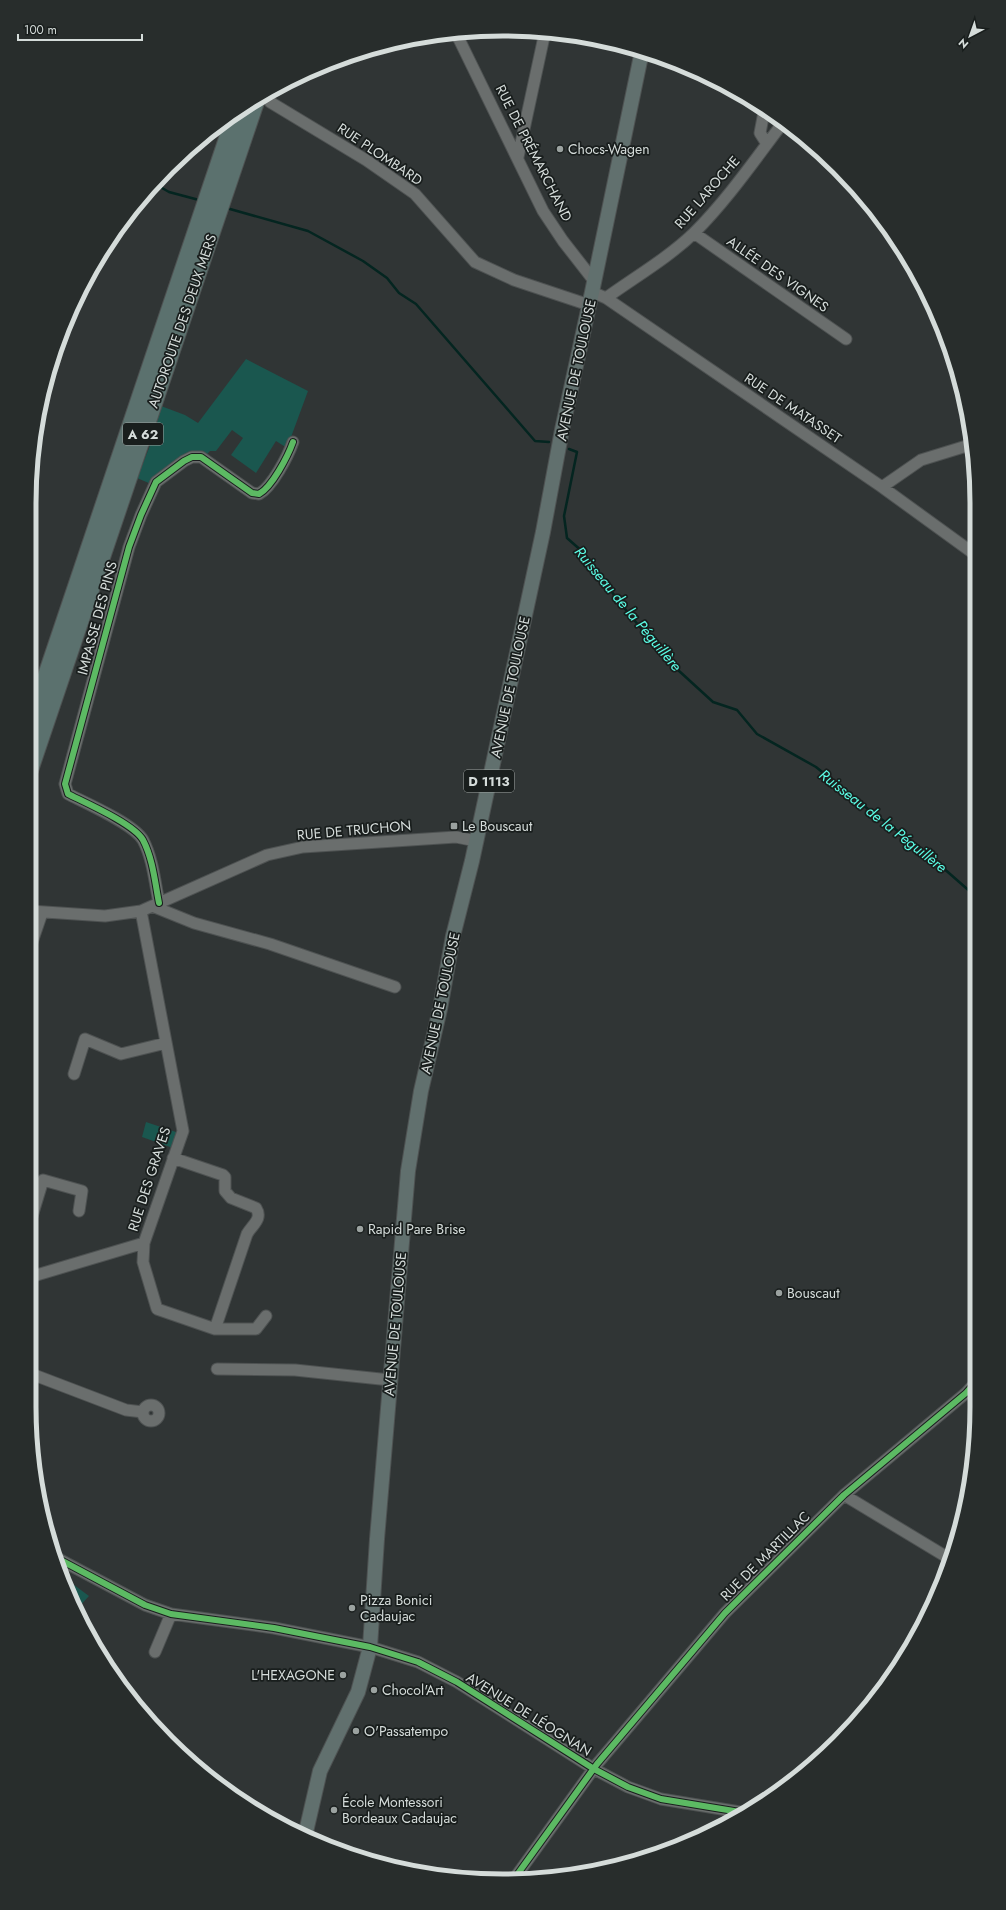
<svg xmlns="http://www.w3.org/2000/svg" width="1006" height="1910" viewBox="0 0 1006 1910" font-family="Jost,sans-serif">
<rect width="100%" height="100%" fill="#303535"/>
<path fill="#1a574f" d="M 246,359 L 308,391 L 287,448 L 276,441 L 256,473 L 231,455 L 243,438 L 232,430 L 216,451 L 210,451 L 204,457 L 190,452 L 151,484 L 137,478 L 149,448 L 161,406 L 185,415 L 198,423 Z
M 146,1122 L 179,1133 L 173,1148 L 142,1137 Z
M 62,1576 L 89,1596 L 77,1609 Z"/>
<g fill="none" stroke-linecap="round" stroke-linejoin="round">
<path stroke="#042520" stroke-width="2.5" d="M 155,184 L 169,192 L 199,200
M 230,209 L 308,231 L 363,261 L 387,278 L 399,293 L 416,304 L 535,441 L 549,442
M 569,449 L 577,452 L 564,516 L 567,538 L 584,553 L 617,599 L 666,659 L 713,702 L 737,710 L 757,734 L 816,767 L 873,813 L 917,845 L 974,895"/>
<g stroke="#4e5252" stroke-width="13">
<path id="minor" d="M 456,33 L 543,211 L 563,241 L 595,282
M 270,102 L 366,160 L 415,194 L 475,262 L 514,280 L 589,305
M 764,112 L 760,133 L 767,144
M 518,157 L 545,32
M 694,233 L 846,339
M 592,292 L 606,298 L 882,487 L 973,553
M 606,298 C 635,277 668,258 694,233 C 727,200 754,161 782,124
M 42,398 L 64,331
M 882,487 L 921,460 L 973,444
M 159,903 C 155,883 153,859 143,840 C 134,824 86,803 68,794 L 65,784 L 129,547 L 141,515 L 156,482 L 184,461 L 192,457 L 201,457 L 252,493 L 259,494 C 272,487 288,456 293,442
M 152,906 L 194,923 L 270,944 L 395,987
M 30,911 L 105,916 L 141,911 L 267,855 L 303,847 L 456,837 L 476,841
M 29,951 L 42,913
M 74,1074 L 85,1039 L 121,1054 L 166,1043
M 173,1158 L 223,1175 L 225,1177 L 225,1191 L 231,1198 L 256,1208 C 263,1219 252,1225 247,1234 L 215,1329
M 29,1226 L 43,1180 L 82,1191 L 79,1211
M 144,1243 L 143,1262 L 157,1309 L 215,1329 L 256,1329 L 266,1316
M 29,1280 L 30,1277 L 144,1243 L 183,1131 L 141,911
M 217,1369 L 295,1370 L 390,1380
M 29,1373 L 126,1410 L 143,1412
M143 1413a8 8 0 1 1 16 0a8 8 0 1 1-16 0Z
M 844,1495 L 950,1559
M 53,1556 L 145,1605 L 171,1614 L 274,1628 L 370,1647 L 418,1662 L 457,1682 L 594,1769 L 628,1787 L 661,1799 L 746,1813
M 155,1652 L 171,1614
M 514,1879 L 597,1764 L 725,1613 L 844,1495 L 966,1393 L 976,1382"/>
</g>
<g stroke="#4e5252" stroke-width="16">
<path id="major" d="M 305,1836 L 320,1771 L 358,1692 L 370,1647 L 377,1539 L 408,1171 L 421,1091 L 440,1009 L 453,936 L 472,861 L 543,532 L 562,430 L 592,292 L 642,51"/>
</g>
<g stroke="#4e5252" stroke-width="18">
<path id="highway" d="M 30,723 L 235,115
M 30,770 L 257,99"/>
</g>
<use href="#minor" stroke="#6a6e6d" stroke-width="11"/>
<use href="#major" stroke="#61706e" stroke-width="14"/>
<use href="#highway" stroke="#5b716e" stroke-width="16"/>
<g stroke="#191e1d" stroke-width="8">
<path id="cycleway" d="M 159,903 C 155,883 153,859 143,840 C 134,824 86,803 68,794 L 65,784 L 129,547 L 141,515 L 156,482 L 184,461 L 192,457 L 201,457 L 252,493 L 259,494 C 272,487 288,456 293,442
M 53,1556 L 145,1605 L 171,1614 L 274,1628 L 370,1647 L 418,1662 L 457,1682 L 594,1769 L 628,1787 L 661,1799 L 746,1813
M 514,1879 L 597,1764 L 725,1613 L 844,1495 L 966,1393 L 976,1382"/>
</g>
<use href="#cycleway" stroke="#5cba63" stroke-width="6"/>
</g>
<g fill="#9ba2a0" stroke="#191e1d" stroke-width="1.5">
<circle cx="560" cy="149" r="4"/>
<rect x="450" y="822" width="8" height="8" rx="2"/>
<circle cx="360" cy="1229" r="4"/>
<circle cx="779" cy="1293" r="4"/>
<circle cx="352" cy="1608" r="4"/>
<circle cx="343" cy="1675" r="4"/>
<circle cx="374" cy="1690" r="4"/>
<circle cx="356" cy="1731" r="4"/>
<circle cx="334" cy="1810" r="4"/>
</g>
<g text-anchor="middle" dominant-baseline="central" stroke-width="3.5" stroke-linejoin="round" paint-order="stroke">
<g fill="#191e1d" stroke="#9da3a1" stroke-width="1">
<rect x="123" y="423" width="40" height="22" rx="3"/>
<rect x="464" y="770" width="50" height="22" rx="3"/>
</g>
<g font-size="13" font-weight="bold" fill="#d5dcda">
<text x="143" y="434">A 62</text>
<text x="489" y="781">D 1113</text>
</g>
<g font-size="14" fill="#d5dcda" stroke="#191e1d" text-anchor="start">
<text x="568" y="149">Chocs-Wagen</text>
<text x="462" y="826">Le Bouscaut</text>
<text x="368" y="1229">Rapid Pare Brise</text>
<text x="787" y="1293">Bouscaut</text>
<text x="360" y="1600">Pizza Bonici<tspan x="360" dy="16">Cadaujac</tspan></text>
<text x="335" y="1675" text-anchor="end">L'HEXAGONE</text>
<text x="382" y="1690">Chocol'Art</text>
<text x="364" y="1731">O'Passatempo</text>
<text x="342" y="1802">École Montessori<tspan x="342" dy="16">Bordeaux Cadaujac</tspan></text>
</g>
<g font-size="14" fill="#d5dcda" stroke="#191e1d">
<text transform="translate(534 153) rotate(63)">RUE DE PRÉMARCHAND</text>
<text transform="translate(380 154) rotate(34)">RUE PLOMBARD</text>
<text transform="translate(707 192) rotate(-49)">RUE LAROCHE</text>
<text transform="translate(778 274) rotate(35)">ALLÉE DES VIGNES</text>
<text transform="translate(182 321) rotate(-71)">AUTOROUTE DES DEUX MERS</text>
<text transform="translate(576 370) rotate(-78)">AVENUE DE TOULOUSE</text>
<text transform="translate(793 408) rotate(34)">RUE DE MATASSET</text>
<text transform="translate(97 618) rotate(-75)">IMPASSE DES PINS</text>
<text transform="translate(510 687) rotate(-78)">AVENUE DE TOULOUSE</text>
<text transform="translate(354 830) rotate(-5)">RUE DE TRUCHON</text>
<text transform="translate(440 1003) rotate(-78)">AVENUE DE TOULOUSE</text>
<text transform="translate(149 1179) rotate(-72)">RUE DES GRAVES</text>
<text transform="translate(395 1324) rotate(-85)">AVENUE DE TOULOUSE</text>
<text transform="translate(765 1556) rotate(-45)">RUE DE MARTILLAC</text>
<text transform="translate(529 1714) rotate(32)">AVENUE DE LÉOGNAN</text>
</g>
<g font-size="15" font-style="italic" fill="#5bfde6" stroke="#191e1d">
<text transform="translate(628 609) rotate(50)">Ruisseau de la Péguillère</text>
<text transform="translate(883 821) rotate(38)">Ruisseau de la Péguillère</text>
</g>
</g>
<path d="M0 0H1006V1910H0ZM503 36H503A467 467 0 0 1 970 503V1407A467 467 0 0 1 503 1874H503A467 467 0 0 1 36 1407V503A467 467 0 0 1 503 36Z" fill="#282d2c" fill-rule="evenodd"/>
<path fill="none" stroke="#d5dcda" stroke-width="5" d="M503 36H503A467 467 0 0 1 970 503V1407A467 467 0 0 1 503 1874H503A467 467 0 0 1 36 1407V503A467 467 0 0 1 503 36Z"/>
<g transform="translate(970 36) rotate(221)" stroke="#191e1d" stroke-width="3" paint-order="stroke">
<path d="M0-3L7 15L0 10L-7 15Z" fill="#d5dcda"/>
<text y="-6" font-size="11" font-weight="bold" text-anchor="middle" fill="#d5dcda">N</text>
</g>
<path d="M18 34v6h124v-6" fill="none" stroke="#d5dcda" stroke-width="2"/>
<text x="24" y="34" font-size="12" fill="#d5dcda" stroke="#191e1d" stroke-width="3" paint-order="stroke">100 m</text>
</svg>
